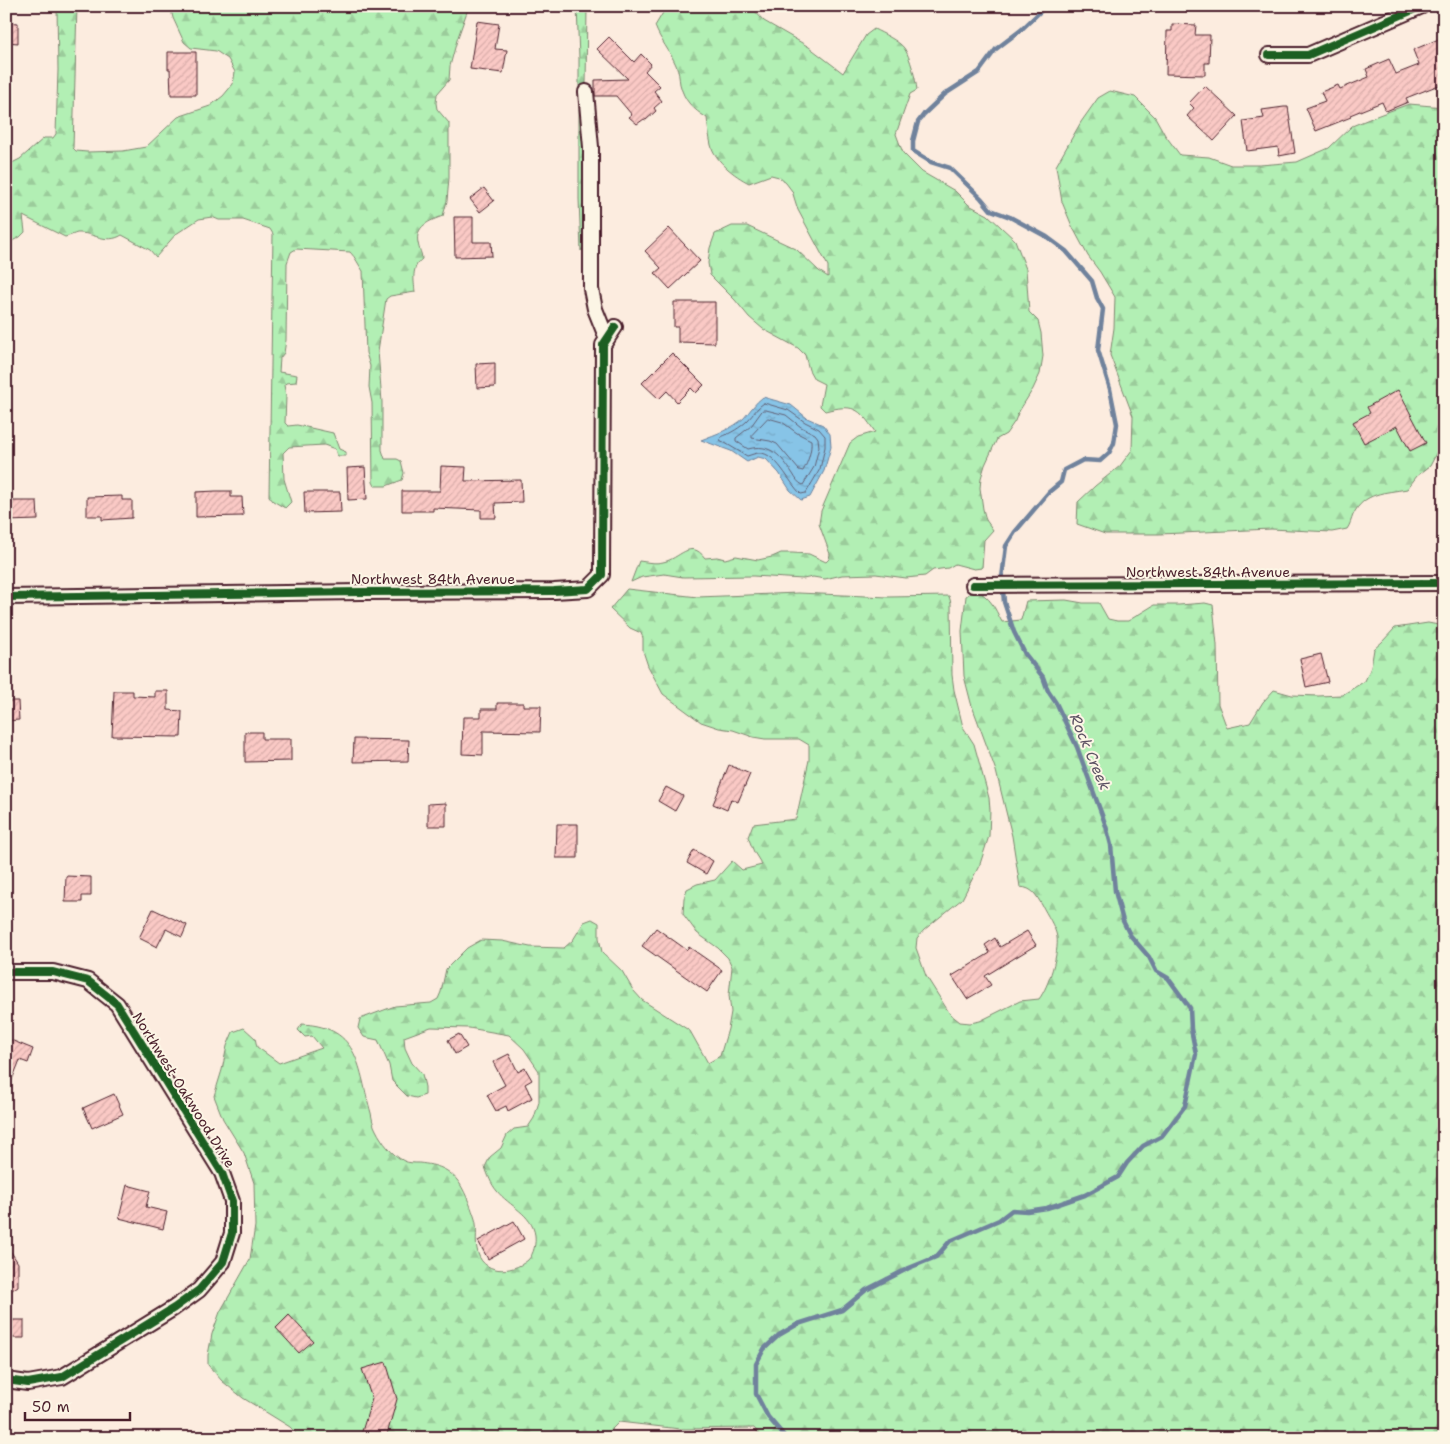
<svg xmlns="http://www.w3.org/2000/svg" width="1450" height="1444" viewBox="0 0 1450 1444" font-family="'Shantell Sans',sans-serif">
<defs>
<pattern id="forest-firs" width="22" height="20" patternUnits="userSpaceOnUse" patternTransform="scale(1.25)"><rect width="22" height="20" fill="#b2efb4"/><path d="M5 1l3.5 6h-7zM16 11l3.5 6h-7z" fill="#9bcc9b"/></pattern>
<pattern id="water-ripples" width="26" height="14" patternUnits="userSpaceOnUse" patternTransform="scale(1.25)"><rect width="26" height="14" fill="#87c4e7"/><path d="M2 4q2-2 4 0t4 0M15 11q2-2 4 0t4 0" fill="none" stroke="#76a8c6"/></pattern>
<pattern id="building-hatch" width="6" height="6" patternUnits="userSpaceOnUse" patternTransform="scale(1.25)"><rect width="6" height="6" fill="#fac9c5"/><path d="M-1 1l2-2M0 6l6-6M5 7l2-2" fill="none" stroke="#d8aca9"/></pattern>
</defs>
<rect width="100%" height="100%" fill="#fcecdf"/>
<filter id="ink" filterUnits="userSpaceOnUse"><feTurbulence type="fractalNoise" baseFrequency=".02" numOctaves="2"/><feDisplacementMap in="SourceGraphic" scale="10" xChannelSelector="R" yChannelSelector="G"/><feConvolveMatrix kernelMatrix="1 2 1 2 8 2 1 2 1" color-interpolation-filters="sRGB"/></filter>
<g filter="url(#ink)">
<path fill="url(#forest-firs)" stroke="#7e8770" d="M 57,6 L 77,6 L 73,148 L 76,151 L 87,152 L 123,151 L 146,147 L 178,117 L 210,106 L 223,96 L 233,84 L 235,72 L 228,59 L 216,51 L 191,48 L 184,42 L 173,18 L 170,6 L 469,6 L 457,40 L 450,66 L 449,80 L 437,94 L 436,103 L 437,109 L 449,123 L 449,178 L 447,201 L 443,216 C 429,221 415,226 418,243 C 419,250 422,253 422,259 C 411,267 414,281 415,292 L 390,296 L 386,299 L 378,351 L 382,402 L 382,450 L 385,459 L 397,459 L 401,461 L 404,473 L 402,480 L 386,486 L 375,486 L 373,482 L 372,403 L 369,387 L 370,366 L 366,353 L 363,271 C 358,264 356,258 350,252 L 296,249 L 291,252 L 287,263 L 286,340 L 284,353 L 280,358 L 279,372 L 297,375 L 296,382 L 286,383 L 284,385 L 286,396 L 285,423 L 288,426 L 297,425 L 333,433 L 339,449 L 346,452 L 346,456 L 337,456 L 335,449 L 324,445 L 289,447 L 283,453 L 284,479 L 291,502 L 285,508 L 273,501 L 269,496 L 273,234 L 270,229 L 243,220 L 219,220 L 212,217 L 199,219 L 176,234 L 156,257 L 150,250 L 122,235 C 106,245 93,232 77,233 C 74,234 69,236 65,237 L 23,216 L 25,232 L 20,237 L 6,244 L 6,166 L 20,159 L 44,138 L 53,138 L 56,134 L 58,70 Z
M 577,6 L 587,6 L 584,244 L 581,251 L 579,199 L 579,58 Z
M 667,6 L 750,6 L 764,21 L 809,47 L 843,73 L 866,35 L 874,29 C 882,33 899,41 904,48 C 910,56 916,80 917,90 L 910,94 L 896,134 L 903,153 L 922,172 L 955,191 L 969,205 L 988,215 L 1015,240 L 1026,269 L 1029,312 L 1038,321 L 1041,333 L 1043,356 L 1040,374 L 1033,389 L 1018,413 L 1015,421 L 1006,434 L 997,439 L 985,465 L 981,478 L 980,488 L 983,509 L 986,520 L 993,530 L 984,540 L 982,568 L 974,569 L 955,564 L 948,568 L 933,570 L 925,576 L 906,578 L 876,574 L 842,575 L 825,579 L 813,577 L 803,579 L 753,576 L 683,577 L 664,574 L 642,577 L 631,582 L 639,561 C 647,562 655,564 663,562 C 680,559 690,538 705,558 L 717,557 L 725,559 L 736,556 L 758,560 L 772,557 L 781,553 L 792,553 L 809,554 L 826,562 L 829,559 L 830,554 L 819,524 L 821,511 L 850,443 L 858,437 L 875,432 C 859,407 853,404 825,411 L 820,406 L 824,384 L 814,379 L 809,370 L 805,355 L 798,348 L 763,329 L 749,317 L 735,300 L 710,275 L 708,263 L 710,248 L 715,234 L 732,226 L 747,226 L 796,249 L 819,271 L 828,277 L 828,266 L 798,210 L 792,191 L 786,183 L 779,177 L 771,175 L 749,183 C 735,176 715,161 711,145 C 709,136 708,127 707,118 C 693,109 684,101 680,84 C 679,78 679,71 676,65 C 670,51 660,40 655,26 Z
M 1110,91 L 1135,97 L 1155,117 L 1165,135 L 1180,155 L 1209,157 L 1231,165 L 1260,165 L 1297,162 L 1329,148 L 1352,126 L 1379,115 L 1409,104 L 1444,107 L 1444,439 L 1430,466 L 1417,476 L 1407,489 C 1385,493 1364,492 1353,515 C 1351,520 1350,525 1347,529 L 1332,532 L 1271,529 L 1159,534 L 1105,534 L 1077,524 L 1078,502 L 1095,486 L 1120,466 L 1132,450 L 1133,416 L 1110,355 L 1114,328 L 1115,297 L 1100,272 L 1088,256 L 1072,226 L 1062,202 L 1056,166 L 1081,122 L 1098,98 Z
M 627,589 L 698,597 L 798,593 L 888,597 L 949,596 L 951,603 L 952,675 L 954,690 L 963,727 L 974,744 L 989,798 L 990,810 L 989,836 L 980,864 L 962,899 L 924,930 L 917,938 L 916,948 L 926,976 L 950,1014 L 960,1022 L 970,1023 L 980,1021 L 1020,1001 L 1039,999 C 1049,986 1059,953 1057,937 C 1055,926 1047,915 1042,905 C 1036,895 1033,888 1020,887 L 1012,836 L 996,771 L 971,703 L 964,676 L 962,631 L 966,596 L 975,590 C 991,597 994,607 1002,622 L 1021,620 L 1026,601 L 1066,600 L 1083,603 L 1099,603 L 1108,619 L 1117,621 L 1128,621 L 1154,605 L 1179,605 L 1205,603 L 1213,605 L 1217,645 L 1218,704 L 1227,728 L 1250,723 L 1263,702 L 1274,690 L 1292,695 L 1318,696 L 1342,695 L 1365,681 L 1371,667 L 1374,649 L 1382,642 L 1395,628 L 1428,623 L 1444,626 L 1444,1438 L 763,1438 L 754,1428 L 680,1429 L 619,1422 L 603,1438 L 301,1438 L 290,1427 L 243,1398 L 222,1381 L 208,1365 L 208,1355 L 212,1334 L 220,1312 L 250,1259 L 255,1226 L 254,1183 L 244,1153 L 223,1119 L 214,1096 L 222,1070 L 227,1046 L 233,1032 L 244,1028 L 255,1038 L 257,1047 L 279,1063 L 322,1048 L 312,1036 L 305,1037 L 298,1030 L 302,1024 C 361,1027 358,1069 371,1113 C 372,1118 373,1125 376,1130 C 382,1142 392,1155 404,1161 C 408,1163 414,1163 419,1163 C 437,1165 449,1168 460,1184 C 466,1194 472,1209 475,1219 C 478,1229 475,1240 477,1249 C 481,1275 512,1274 528,1260 C 534,1254 536,1243 535,1235 C 532,1214 509,1206 497,1191 C 491,1184 488,1175 485,1167 L 490,1157 L 501,1148 L 507,1135 L 514,1129 L 528,1127 L 534,1118 L 539,1102 L 539,1071 L 524,1049 L 509,1035 L 469,1028 L 431,1027 L 404,1037 L 405,1048 L 412,1063 L 422,1074 L 425,1087 L 425,1095 L 416,1098 L 407,1096 L 392,1081 L 389,1065 L 378,1040 L 364,1037 L 358,1028 L 360,1019 L 395,1006 L 431,1003 L 438,999 L 441,992 L 446,969 L 467,948 L 481,940 L 502,941 L 530,947 L 564,948 L 573,940 L 584,922 L 592,919 L 599,923 L 599,938 L 602,952 L 622,971 L 633,990 L 642,1000 L 690,1031 L 708,1063 L 720,1056 L 728,1029 L 731,1012 L 729,995 L 732,967 L 728,958 L 718,948 L 697,933 L 683,914 L 684,898 L 687,889 L 697,884 L 715,880 L 732,861 L 742,870 L 762,865 L 754,852 L 748,837 L 753,824 L 796,819 L 809,760 L 809,745 L 799,739 L 765,739 L 753,737 L 733,730 L 719,728 L 701,722 L 663,694 L 648,666 L 643,651 L 643,638 L 641,633 L 630,628 L 610,609 Z"/>
<path fill="url(#water-ripples)" stroke="#6f829c" d="M 763,397 L 791,405 L 807,418 L 823,425 L 830,434 L 831,447 L 824,471 L 810,497 L 801,500 L 790,490 L 779,473 L 766,459 L 758,457 L 747,462 L 731,451 L 701,440 C 716,434 732,429 744,418 C 750,411 755,403 763,397 Z"/>
<g fill="none" stroke-linecap="round" stroke-linejoin="round">
<path stroke="#626176" stroke-width="1" d="M 764,403 L 788,410 L 805,422 L 819,429 L 825,436 L 825,447 L 820,469 L 806,493 L 801,494 C 789,483 776,452 759,453 C 755,453 751,455 747,456 L 720,440 L 721,437 C 731,433 740,428 748,420 C 754,414 757,407 764,403 Z
M 763,410 L 766,410 L 786,415 L 801,427 L 815,434 L 818,438 L 819,447 L 814,467 L 803,485 C 798,483 796,479 793,474 C 781,456 771,443 748,449 L 736,441 L 736,438 L 751,426 Z
M 768,418 L 782,422 L 797,433 L 811,440 C 812,450 808,462 803,471 L 799,470 L 777,444 L 770,441 L 752,438 L 752,435 Z"/>
<path stroke="#6f829c" stroke-width="4.5" d="M 786,1438 L 768,1417 L 756,1394 L 756,1364 L 764,1349 L 779,1335 L 798,1324 L 842,1310 L 866,1290 L 909,1268 L 936,1257 L 950,1241 L 999,1220 L 1012,1210 L 1027,1211 L 1047,1208 L 1085,1195 L 1118,1177 L 1127,1163 L 1143,1146 L 1162,1136 L 1185,1106 L 1196,1054 L 1191,1029 L 1190,1008 L 1168,978 L 1156,971 L 1149,957 L 1130,935 L 1123,921 L 1115,891 L 1111,845 L 1106,826 L 1077,747 L 1056,703 L 1048,691 L 1043,677 L 1025,654 L 1014,632 L 1004,602 L 1002,578 L 1006,546 L 1015,532 L 1049,492 L 1061,482 L 1064,470 L 1083,460 L 1100,461 L 1109,453 L 1114,443 L 1117,424 L 1110,389 L 1098,350 L 1103,309 L 1097,298 L 1092,281 L 1066,251 L 1047,237 L 1010,217 L 991,210 L 981,198 L 950,168 L 931,162 L 913,151 L 913,141 L 918,122 L 924,114 L 945,94 L 979,72 L 996,49 L 1021,30 L 1046,6"/>
</g>
<path fill="url(#building-hatch)" stroke="#4a1f2b" d="M 477,21 L 499,24 L 495,49 L 507,50 L 503,73 L 470,69 Z
M 6,22 L 18,23 L 18,43 L 6,42 Z
M 1172,24 L 1196,25 L 1195,35 L 1210,35 L 1209,63 L 1205,63 L 1205,75 L 1166,74 L 1167,31 L 1172,31 Z
M 609,37 L 634,62 L 641,54 L 651,64 L 645,71 L 660,86 L 654,91 L 662,101 L 654,108 L 656,111 L 646,120 L 644,119 L 637,124 L 629,117 L 632,115 L 616,96 L 595,96 L 595,80 L 628,79 L 597,49 Z
M 1441,38 L 1444,45 L 1444,83 L 1406,98 L 1408,102 L 1386,111 L 1382,102 L 1350,115 L 1351,117 L 1316,131 L 1306,108 L 1325,101 L 1321,92 L 1338,85 L 1340,89 L 1369,77 L 1366,69 L 1389,59 L 1396,74 L 1419,65 L 1413,50 Z
M 168,52 L 196,52 L 196,95 L 171,95 L 170,69 L 168,69 Z
M 1205,86 L 1237,116 L 1214,141 L 1187,116 L 1194,108 L 1189,103 Z
M 1284,107 L 1288,107 L 1295,153 L 1279,156 L 1278,147 L 1247,151 L 1243,121 L 1264,118 L 1262,110 Z
M 484,188 L 494,201 L 480,212 L 470,199 Z
M 454,217 L 473,217 L 473,242 L 491,242 L 492,256 L 455,257 Z
M 669,228 L 700,261 L 670,289 L 655,273 L 661,268 L 645,251 Z
M 674,302 L 715,302 L 715,343 L 678,342 L 678,327 L 674,327 Z
M 672,353 L 704,385 L 696,393 L 691,388 L 677,402 L 667,391 L 659,399 L 642,383 Z
M 495,363 L 495,387 L 477,388 L 476,364 Z
M 1398,390 L 1426,443 L 1410,451 L 1397,426 L 1364,443 L 1353,422 L 1370,413 L 1367,407 Z
M 441,466 L 466,467 L 465,481 L 521,480 L 522,502 L 495,503 L 496,518 L 481,518 L 481,510 L 433,508 L 433,511 L 402,511 L 402,491 L 440,491 Z
M 365,467 L 367,499 L 348,500 L 347,468 Z
M 216,491 L 231,491 L 231,497 L 242,497 L 243,516 L 196,517 L 196,492 Z
M 304,492 L 340,492 L 341,512 L 305,513 Z
M 122,496 L 122,500 L 132,500 L 132,518 L 102,520 L 102,516 L 87,516 L 87,497 Z
M 6,501 L 37,501 L 38,520 L 6,521 Z
M 1321,654 L 1328,682 L 1306,687 L 1300,659 Z
M 114,691 L 133,691 L 133,696 L 155,697 L 155,691 L 168,691 L 168,710 L 182,711 L 181,737 L 112,736 Z
M 6,701 L 18,701 L 19,720 L 6,721 Z
M 497,703 L 523,703 L 523,706 L 541,706 L 540,732 L 483,731 L 483,755 L 462,754 L 463,717 L 481,717 L 481,709 L 497,709 Z
M 245,732 L 262,732 L 262,739 L 291,739 L 291,761 L 245,762 Z
M 354,739 L 409,740 L 408,761 L 353,762 Z
M 729,765 L 750,774 L 738,802 L 731,799 L 727,810 L 713,804 Z
M 666,787 L 683,796 L 675,811 L 658,801 Z
M 446,803 L 446,826 L 428,826 L 428,804 Z
M 557,824 L 578,824 L 578,858 L 556,858 Z
M 694,850 L 713,861 L 706,874 L 687,863 Z
M 66,876 L 91,877 L 91,896 L 82,896 L 82,902 L 65,902 Z
M 153,909 L 187,925 L 182,937 L 166,929 L 157,947 L 139,938 Z
M 656,928 L 687,950 L 689,947 L 722,970 L 707,992 L 642,946 Z
M 1027,931 L 1036,945 L 985,976 L 991,985 L 967,999 L 952,976 L 990,953 L 985,945 L 995,938 L 1000,947 Z
M 459,1034 L 467,1047 L 455,1054 L 448,1040 Z
M 6,1038 L 33,1049 L 28,1063 L 20,1060 L 7,1092 Z
M 509,1054 L 518,1072 L 525,1068 L 532,1080 L 525,1084 L 532,1098 L 508,1111 L 506,1106 L 496,1111 L 487,1095 L 505,1085 L 493,1062 Z
M 114,1094 L 123,1114 L 92,1128 L 83,1108 Z
M 127,1185 L 150,1191 L 146,1207 L 167,1212 L 163,1229 L 119,1218 Z
M 514,1221 L 524,1239 L 488,1259 L 478,1241 Z
M 6,1244 L 18,1263 L 18,1286 L 6,1294 Z
M 289,1315 L 313,1341 L 299,1353 L 276,1328 Z
M 6,1320 L 24,1320 L 24,1338 L 6,1338 Z
M 386,1362 L 397,1399 L 386,1438 L 378,1435 L 377,1438 L 360,1438 L 372,1399 L 362,1369 Z"/>
<g fill="none" stroke-linecap="round" stroke-linejoin="round">
<g stroke="#4a1f2b" stroke-width="18">
<path id="minor" d="M 1269,55 L 1308,55 L 1422,6
M 586,92 L 591,147 L 591,289 L 595,309 L 607,339
M 973,585 L 1444,583
M 6,597 L 361,592 L 554,591 L 588,589 L 602,575 L 603,345 L 615,327
M 6,972 L 53,972 L 88,981 L 117,1004 L 222,1173 L 232,1201 L 232,1233 L 223,1262 L 199,1290 L 174,1308 L 62,1377 L 28,1383 L 6,1380"/>
</g>
<use href="#minor" stroke="#fcf5e5" stroke-width="14"/>
<g stroke="#fcf5e5" stroke-width="11">
<path id="cycleway" d="M 1269,55 L 1308,55 L 1422,6
M 973,585 L 1444,583
M 6,597 L 361,592 L 554,591 L 588,589 L 602,575 L 603,345 L 615,327
M 6,972 L 53,972 L 88,981 L 117,1004 L 222,1173 L 232,1201 L 232,1233 L 223,1262 L 199,1290 L 174,1308 L 62,1377 L 28,1383 L 6,1380"/>
</g>
<use href="#cycleway" stroke="#1b5e20" stroke-width="8"/>
</g>
</g>
<g text-anchor="middle" dominant-baseline="central" stroke-width="4" stroke-linejoin="round" paint-order="stroke">
<g font-size="14" fill="#4a1f2b" stroke="#fcf5e5">
<text x="1208" y="572">Northwest 84th Avenue</text>
<text x="433" y="579">Northwest 84th Avenue</text>
<text transform="translate(184 1090) rotate(58)">Northwest Oakwood Drive</text>
</g>
<g font-size="15" font-style="italic" fill="#5c5163" stroke="#fcf5e5">
<text transform="translate(1090 752) rotate(67)">Rock Creek</text>
</g>
</g>
<rect width="1450" height="1444" fill="none" stroke="#fcf5e5" stroke-width="25"/>
<rect x="12" y="12" width="1425" height="1419" fill="none" stroke="#4a1f2b" stroke-width="2" filter="url(#ink)"/>
<path d="M25 1412v8h105v-8" fill="none" stroke="#4a1f2b" stroke-width="2.5"/>
<text x="32" y="1412" font-size="15" fill="#4a1f2b" stroke="#fcf5e5" stroke-width="4" paint-order="stroke">50 m</text>
</svg>
